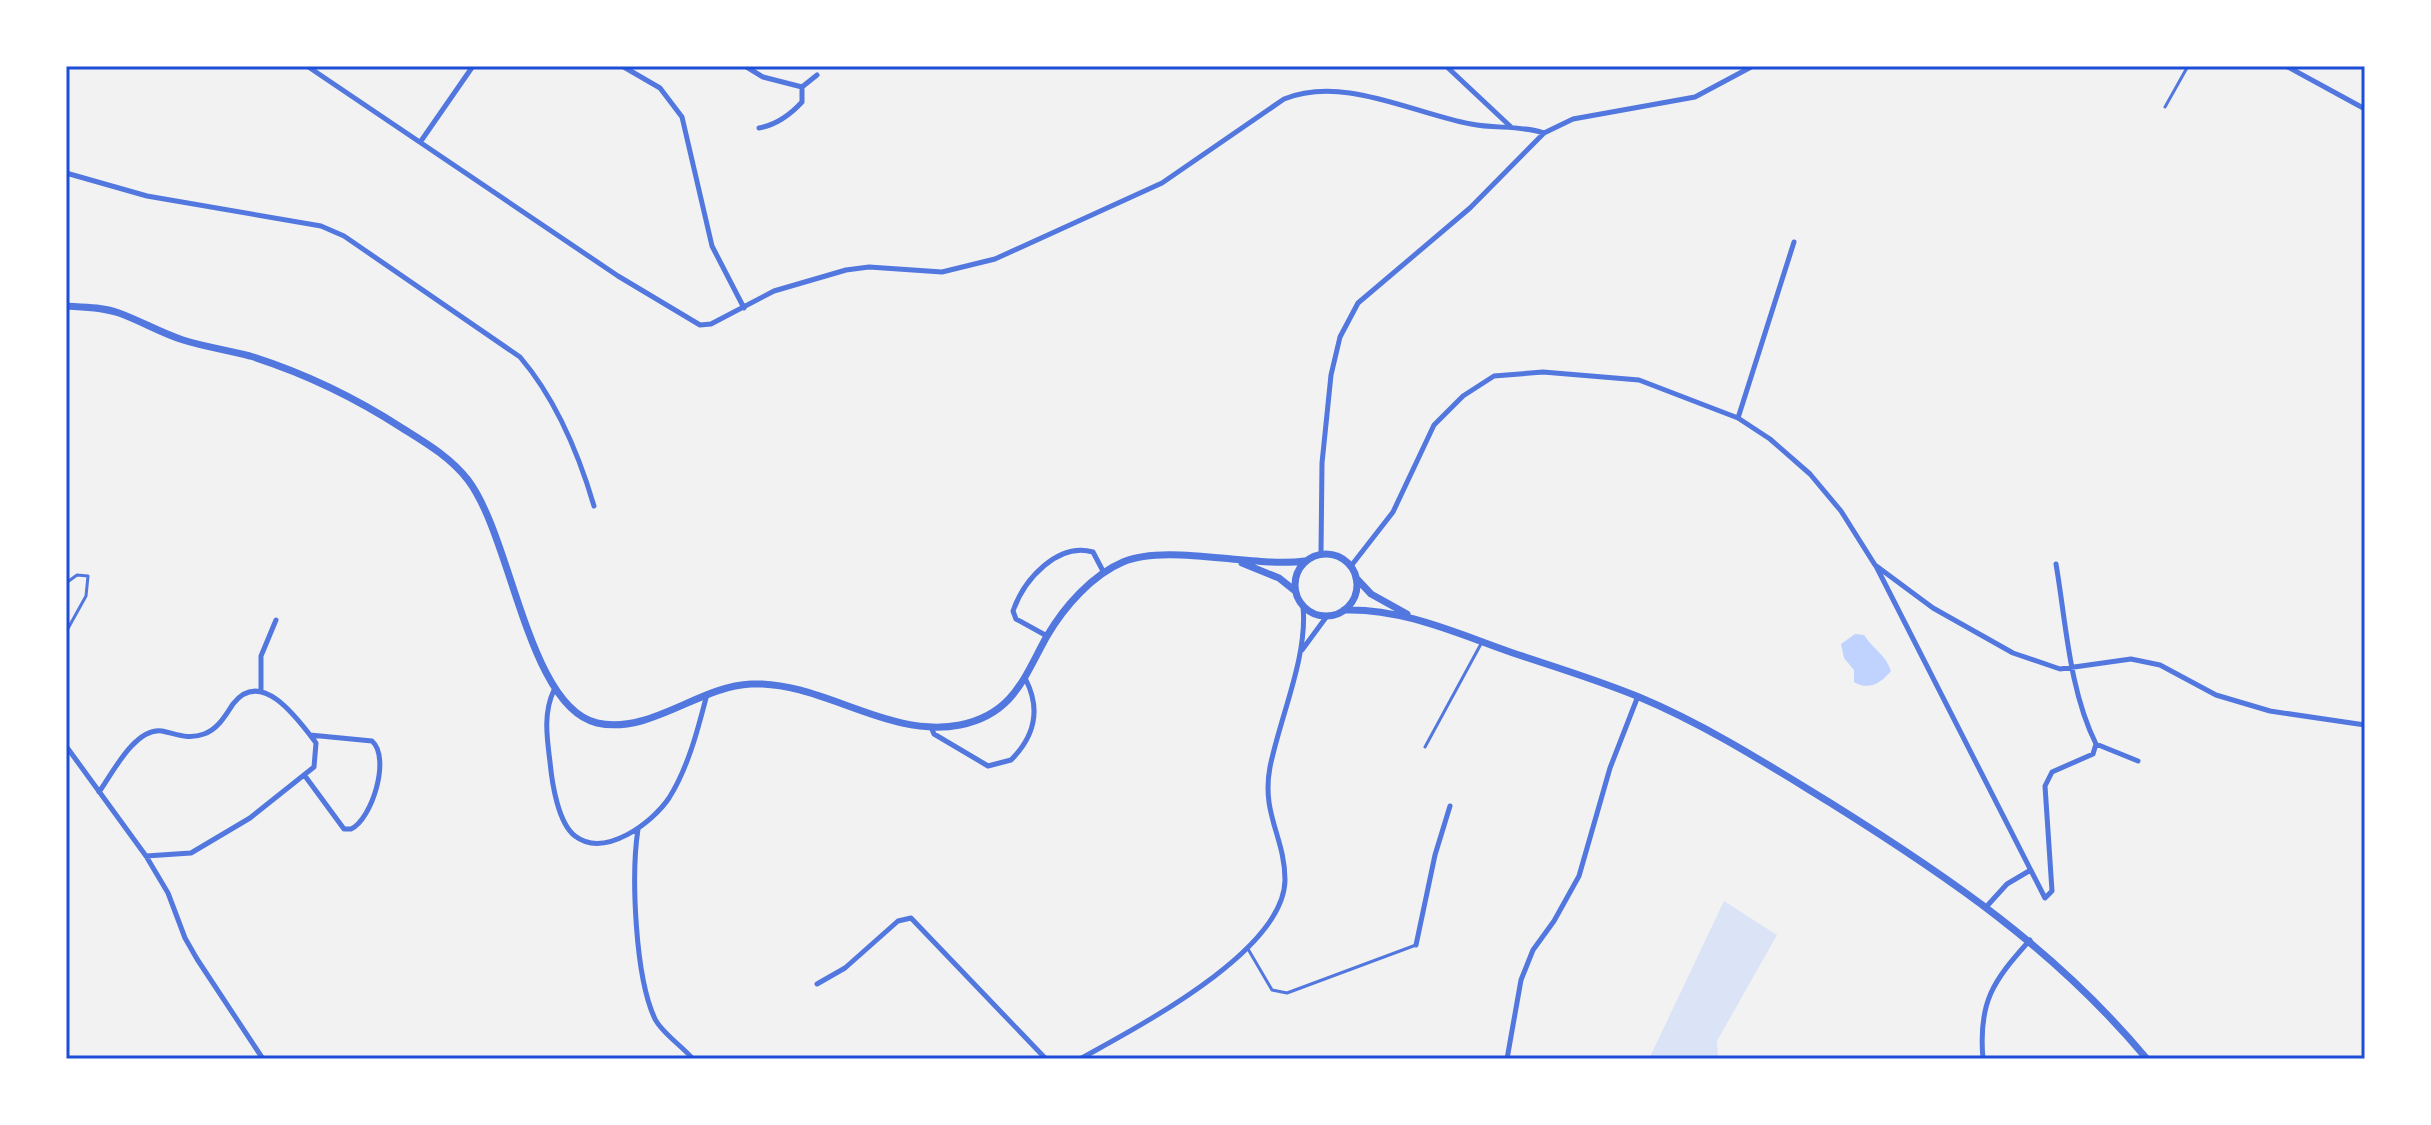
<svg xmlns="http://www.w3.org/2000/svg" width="2431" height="1125" viewBox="0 0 2431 1125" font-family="'Nunito Sans',sans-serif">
<rect width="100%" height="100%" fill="#f2f2f2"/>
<path fill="#dbe4f7" d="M 1724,901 L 1777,935 L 1717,1041 L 1718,1059 L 1649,1059 Z"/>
<path fill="#bfd3fe" d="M 1855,634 L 1864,635 C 1873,649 1886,655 1891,671 C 1881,683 1869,691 1854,682 L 1854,670 L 1844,658 L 1841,644 Z"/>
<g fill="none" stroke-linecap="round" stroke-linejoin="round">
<path stroke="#5277de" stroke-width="3" d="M 2165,107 L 2188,66
M 66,583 L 77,575 L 88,576 L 86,596 L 66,632
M 1425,747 L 1482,642
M 1248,949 L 1272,990 L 1287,993 L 1416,945"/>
<path stroke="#5277de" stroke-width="5" d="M 307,66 L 618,276 L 700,325 L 711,324 L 774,291 L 846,270 L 869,267 L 942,272 L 995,259 L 1162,183 L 1284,99 C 1343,75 1412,113 1471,124 C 1495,129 1520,125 1544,133
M 622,66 L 660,88 L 682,117 L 712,246 L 744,308
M 745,66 L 763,77 L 802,87 L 802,102 C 790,115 776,125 759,128
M 1446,66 L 1511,127
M 2286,66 L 2365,109
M 802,87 L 817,75
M 421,141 L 473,66
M 66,173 L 147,196 L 321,226 L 344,236 L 520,357 C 555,398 579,455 594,506
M 1738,418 L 1794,242
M 1321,554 L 1322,463 L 1331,375 L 1340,337 L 1358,303 L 1470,208 L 1544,133 L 1573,119 L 1695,97 L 1753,66
M 1351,566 L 1393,512 L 1434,425 L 1463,396 L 1494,376 L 1543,372 L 1639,380 L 1738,418 L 1770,439 L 1810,474 L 1841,511 L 1875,565 L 1933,608 L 2013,653 L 2060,669 L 2131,659 L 2160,665 L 2216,695 L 2270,711 L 2365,725
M 1876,566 L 2045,898 L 2052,891 L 2045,786 L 2052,772 L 2093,754 L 2096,744 C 2069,690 2066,622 2056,564
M 1047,636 L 1016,619 L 1013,611 C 1024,579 1058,542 1093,552 L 1104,573
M 1302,650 L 1327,616
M 261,689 L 261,656 L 276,620
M 554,690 C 543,713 547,738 550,762 C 552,783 558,823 575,836 C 605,859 653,822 669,798 C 688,768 698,729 707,694
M 931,727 L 934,734 L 988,766 L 1011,760 C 1034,737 1041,710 1026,680
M 2096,744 L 2138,761
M 66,746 L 146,856 L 168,893 L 185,938 L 197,959 L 263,1059
M 305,776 L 344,829 L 351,829 C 372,819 391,758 372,741 L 310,735
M 99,792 C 112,774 135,727 162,731 C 177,734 188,740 204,734 C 218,729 225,716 233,704 C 261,667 298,719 316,743 L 314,767 L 250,818 L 191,853 L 146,856
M 638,829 C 631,875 635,977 655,1019 C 662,1033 682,1046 693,1059
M 1987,906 L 2007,884 L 2029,871
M 1416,945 L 1435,855 L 1450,806
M 817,984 L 845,968 L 898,921 L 911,918 L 1046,1059
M 1080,1059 C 1135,1028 1284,952 1285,880 C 1285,837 1261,814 1270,767 C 1280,717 1308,656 1303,607
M 1507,1059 L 1521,980 L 1533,950 L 1554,921 L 1579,876 L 1610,768 L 1638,696
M 1983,1059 C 1978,1002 1993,981 2030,940"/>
<path stroke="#5277de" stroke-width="7" d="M 66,306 C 83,307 102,307 119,313 C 141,321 161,333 183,340 C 205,347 228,350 250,356 C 304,373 354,397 402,428 C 426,443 450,457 468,480 C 512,538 528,707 597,723 C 650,735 699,686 751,684 C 823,681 887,739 960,725 C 1014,714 1024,677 1047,636 C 1064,607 1092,575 1123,562 C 1167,543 1253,568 1305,561
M1295 585a31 31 0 1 1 62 0a31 31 0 1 1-62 0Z
M 1242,563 L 1279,578 L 1294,590
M 1356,578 L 1371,594 L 1407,614
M 1344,610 C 1403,608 1458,634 1513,653 C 1555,667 1598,680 1639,697 C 1706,725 1767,764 1829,802 C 1949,877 2055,949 2147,1059"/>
</g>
<rect width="2431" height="1125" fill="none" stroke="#ffffff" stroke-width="136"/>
<rect x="68" y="68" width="2295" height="989" fill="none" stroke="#1d4ed8" stroke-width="3"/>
</svg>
